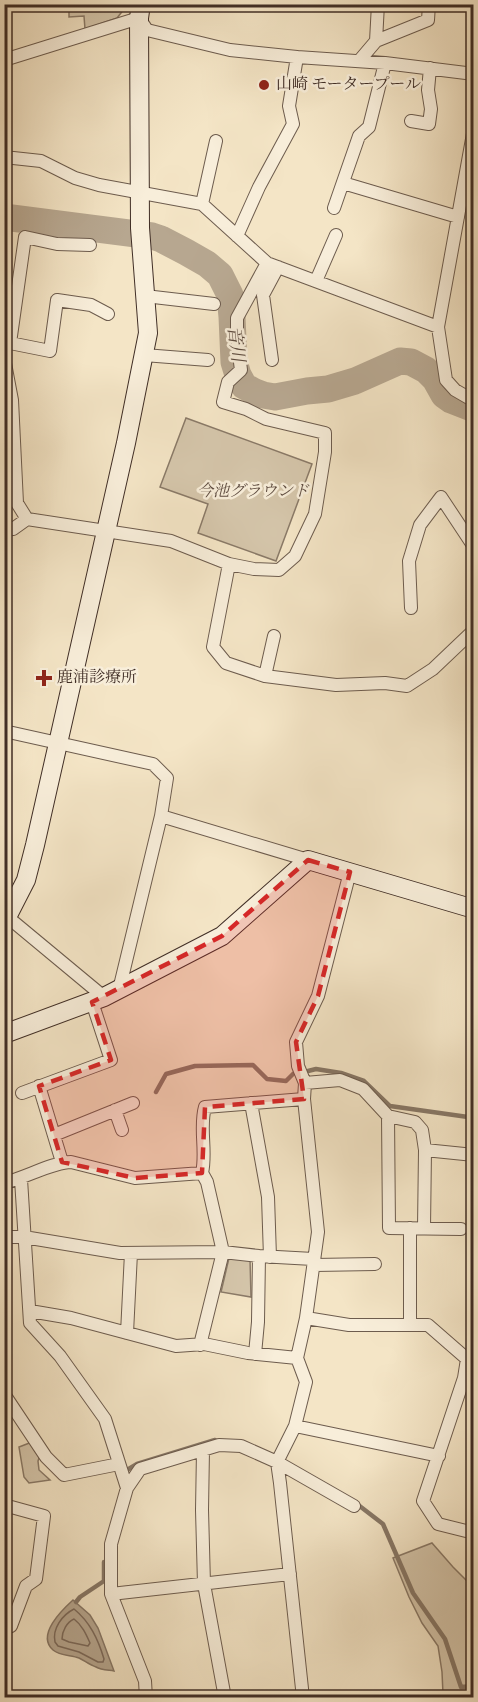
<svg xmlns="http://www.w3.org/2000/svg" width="478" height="1702" viewBox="0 0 478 1702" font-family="Vollkorn,'Noto Serif JP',serif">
<rect width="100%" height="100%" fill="#f4e5c6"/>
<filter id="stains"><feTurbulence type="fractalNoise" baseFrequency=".00333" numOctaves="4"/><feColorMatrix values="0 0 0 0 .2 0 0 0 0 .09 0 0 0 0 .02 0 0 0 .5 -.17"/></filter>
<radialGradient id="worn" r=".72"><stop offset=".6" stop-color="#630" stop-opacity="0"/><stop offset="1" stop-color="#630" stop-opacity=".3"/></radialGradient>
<path fill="#d5c6ab" stroke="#8a7a68" stroke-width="1.5" d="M 128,4 L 117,18 L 85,29 L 84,16 L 69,17 L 69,5 Z
M 186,418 L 312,464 L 276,561 L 198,533 L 208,504 L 160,487 Z
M 229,1258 L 250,1259 L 251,1297 L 221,1292 Z
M 32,1442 L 40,1455 L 38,1461 L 39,1470 L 50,1480 L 29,1483 L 24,1477 L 19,1447 Z
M 432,1543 L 453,1567 L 473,1587 L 473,1697 L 450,1697 L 443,1694 L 442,1672 L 438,1646 L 422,1623 L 409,1597 L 393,1558 Z"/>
<path fill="#b7a790" stroke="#877766" stroke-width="1.5" d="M 73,1600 L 90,1615 L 98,1628 L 114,1671 C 108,1670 101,1670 96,1667 C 90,1665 85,1661 79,1658 C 71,1655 60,1656 53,1650 C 36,1635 62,1610 73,1600 Z"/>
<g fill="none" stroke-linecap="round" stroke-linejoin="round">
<path stroke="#7c6a5b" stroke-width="1.5" d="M 74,1609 C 90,1622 98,1639 104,1659 L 103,1662 L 98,1662 L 79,1652 L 58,1646 L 55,1642 C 52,1629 62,1615 74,1609 Z
M 74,1619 C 82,1625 86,1634 90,1643 L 88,1646 L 69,1642 L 62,1639 C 62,1631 67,1622 74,1619 Z"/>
<path stroke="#877766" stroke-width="4.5" d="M 308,1071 L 316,1069 L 341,1073 L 364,1081 L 390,1106 L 468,1117 L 474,1117
M 156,1092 L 166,1074 L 195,1066 L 253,1065 L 267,1079 L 286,1081 L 293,1074
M 127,1470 L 137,1464 L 215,1440
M 357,1504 L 383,1524 L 413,1593 L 445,1639 L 461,1687 L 474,1686
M 76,1602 L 80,1597 L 104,1581 L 104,1562"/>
<path stroke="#b7a790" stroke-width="27" d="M 4,217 L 152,236 L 161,239 L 186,252 L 207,264 L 220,275 L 230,295 L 232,317 L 234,362 L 238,375 L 244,386 L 255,392 L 263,395 L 275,397 L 307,391 L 328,389 L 355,381 L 400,361 L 411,362 L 426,370 L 435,379 L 444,395 L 451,400 L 474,409"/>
<g stroke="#6d5c4e" stroke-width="14">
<path id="street" d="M 376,41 L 428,20 L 429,4
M 4,60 L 139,18 L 147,30 L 230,50 L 297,57 L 385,63 L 474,74
M 359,61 L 376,41 L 378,4
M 411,121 L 429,124 L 431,109 L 428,90 L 430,68
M 474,128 L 438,327 L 446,380 L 455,390 L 474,401
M 4,157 L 41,161 L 75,178 L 99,185 L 202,204 L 267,263 L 438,327
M 343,183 L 458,217
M 202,204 L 216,141
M 334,208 L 359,136 L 369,127 L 385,63
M 237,236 L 259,187 L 293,124 L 289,106 L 297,57
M 316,281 L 336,235
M 145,296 L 214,304
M 4,342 L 10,343 L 25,237 L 57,244 L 90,245
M 10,343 L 50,351 L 57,300 L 91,305 L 108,314
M 144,355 L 208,360
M 4,358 L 12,400 L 17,503 L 27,519 L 171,541 L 229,564 L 213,647 L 226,663 L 265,676 L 336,685 L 385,683 L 407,686 L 433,669 L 474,630
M 272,360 L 263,295 L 278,267
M 4,530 L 13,529 L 27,519
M 229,564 L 254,569 L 279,570 L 295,556 L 315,514 L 325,452 L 325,433 L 266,419 L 246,409 L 223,402 L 228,382 L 241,370 L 237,339 L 237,318 L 267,263
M 411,608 L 409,561 L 420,525 L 441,497 L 474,547
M 265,676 L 274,636
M 4,731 L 153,764 L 167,778 L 161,816 L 308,860
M 350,872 L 318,996 L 296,1042 L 298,1066 L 305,1083 L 304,1099 L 318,1232 L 306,1318 L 297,1358 L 306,1382 L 295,1426 L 277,1462 L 354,1506
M 4,914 L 104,997
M 119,990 L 161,816
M 305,1083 L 340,1080 L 363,1089 L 388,1116 L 415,1122 L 422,1130 L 425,1150 L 424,1228
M 39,1086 L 62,1162
M 22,1093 L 111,1060 L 92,1002
M 251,1103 L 268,1197 L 270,1257
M 115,1110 L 122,1130
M 388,1116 L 389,1228 L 461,1229
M 54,1135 L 133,1103
M 425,1150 L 474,1155
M 21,1179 L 30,1323 L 60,1356 L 105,1419 L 127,1488
M 4,1183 C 25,1178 53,1162 71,1162 L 135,1178 L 202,1173 C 207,1151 199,1128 205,1107 L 304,1099
M 4,1237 L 24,1237 L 120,1253 L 223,1252 L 259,1256 L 313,1259
M 314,1265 L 375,1264
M 30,1311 L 71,1318 L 176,1346 L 204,1344 L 248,1353 L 297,1358
M 306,1318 L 349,1325 L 428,1325 L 467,1359 L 474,1361
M 410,1325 L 410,1228
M 127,1333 L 131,1253
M 200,1345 L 223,1252 L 207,1182 L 202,1173
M 255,1354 L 258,1322 L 259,1256
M 467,1359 L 464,1378 L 423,1501 L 438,1524 L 474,1533
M 4,1394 L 46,1457 L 64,1475 L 119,1464
M 295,1426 L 439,1456
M 203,1450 L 202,1510 L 204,1584 L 225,1698
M 4,1505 L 44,1516 L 36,1579 L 26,1586 L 11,1626 L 4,1629
M 111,1594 L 290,1574
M 146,1698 L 145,1681 L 111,1594 L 111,1544 L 127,1488 L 140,1469 L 219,1445 L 241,1446 L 277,1462 L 280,1483 L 303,1698"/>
</g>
<g stroke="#402e26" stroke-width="20">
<path id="secondary" d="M 4,923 L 26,880 L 35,845 L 126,443 L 148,333 L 140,228 L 139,18 L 141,4
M 4,1034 L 104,997 L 222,936 L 308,860 L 474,909"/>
</g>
<use href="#street" stroke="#f8eeda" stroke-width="12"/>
<use href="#secondary" stroke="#f8eeda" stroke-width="18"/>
</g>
<path fill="#d62828" fill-opacity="0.2" stroke="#d62828" stroke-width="4.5" stroke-dasharray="12 8" stroke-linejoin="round" d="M 308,860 L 350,872 L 318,996 L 296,1042 L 304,1099 L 205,1107 L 202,1173 L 135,1178 L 62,1162 L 39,1086 L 111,1060 L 92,1002 L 222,936 Z"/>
<g fill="#8f2418" stroke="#f8eeda" stroke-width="2">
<circle cx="264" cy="85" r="6"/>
<path d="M41 669h6v6h6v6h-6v6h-6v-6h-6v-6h6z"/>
</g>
<g text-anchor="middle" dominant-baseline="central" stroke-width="5" stroke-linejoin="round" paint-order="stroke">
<g font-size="16" fill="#402e26" stroke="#f8eeda" text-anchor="start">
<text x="276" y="85">山崎 モータープール</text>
<text x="57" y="678">鹿浦診療所</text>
</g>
<g font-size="16" font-style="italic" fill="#5e4c41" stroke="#f8eeda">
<text x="253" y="492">今池グラウンド</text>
</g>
<g font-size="18" font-style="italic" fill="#5e4c40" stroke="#f8eeda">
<text transform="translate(235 344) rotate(83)">音川</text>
</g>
</g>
<rect width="478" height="1702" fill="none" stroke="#f4e5c6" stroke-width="24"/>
<rect x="6" y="6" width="466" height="1690" fill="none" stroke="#402e26" stroke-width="3"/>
<rect x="12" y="12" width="454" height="1678" fill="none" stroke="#402e26" stroke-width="1.5"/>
<rect width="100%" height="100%" filter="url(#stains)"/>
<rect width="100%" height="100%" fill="url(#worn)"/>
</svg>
